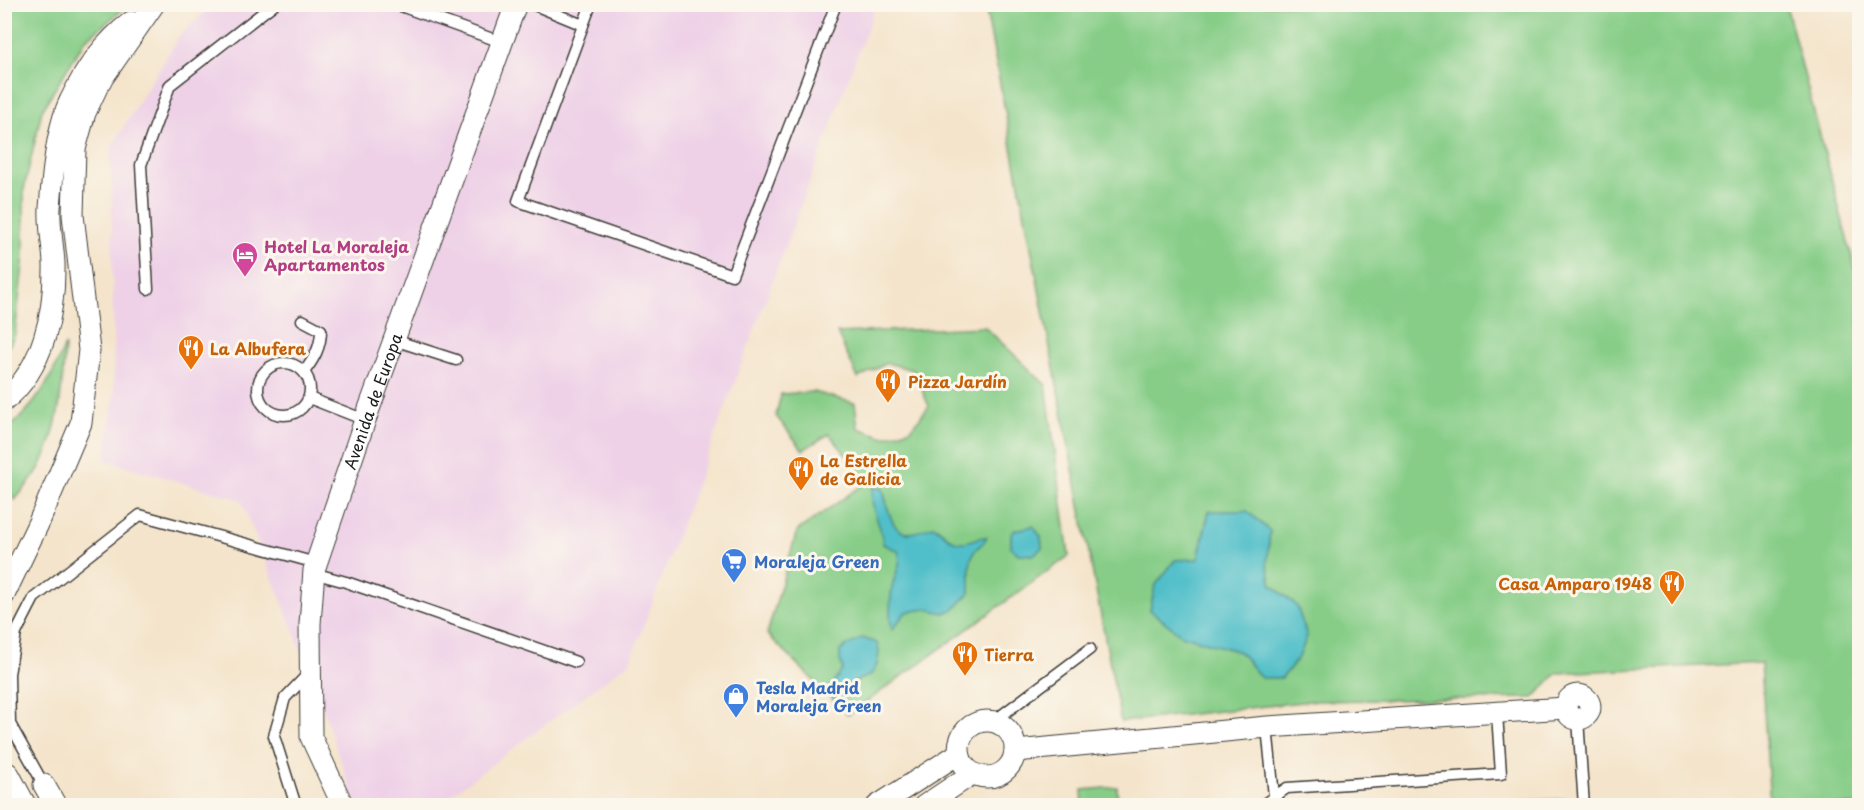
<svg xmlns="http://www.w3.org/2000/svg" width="1864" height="810" viewBox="0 0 1864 810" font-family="'Playpen Sans',sans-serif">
<rect width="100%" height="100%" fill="#fbf7ec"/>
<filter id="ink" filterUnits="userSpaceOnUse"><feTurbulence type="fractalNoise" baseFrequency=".0167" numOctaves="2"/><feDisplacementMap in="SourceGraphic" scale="12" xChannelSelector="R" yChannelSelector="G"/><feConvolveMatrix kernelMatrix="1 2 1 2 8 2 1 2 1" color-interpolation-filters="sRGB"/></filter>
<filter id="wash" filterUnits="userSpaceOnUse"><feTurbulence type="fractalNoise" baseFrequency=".008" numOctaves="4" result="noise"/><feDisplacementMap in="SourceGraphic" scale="24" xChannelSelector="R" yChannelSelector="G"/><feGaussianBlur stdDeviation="1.35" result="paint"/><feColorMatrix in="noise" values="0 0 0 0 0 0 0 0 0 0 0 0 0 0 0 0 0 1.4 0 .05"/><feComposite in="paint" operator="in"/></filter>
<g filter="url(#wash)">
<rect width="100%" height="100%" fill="#f4e4cb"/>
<path fill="#eed0e7" d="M 213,5 L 876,5 L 630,662 L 437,805 L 356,805 L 308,667 L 241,500 L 105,460 L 114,394 L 111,148 L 179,36 Z"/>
<path fill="#87cd88" stroke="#527452" stroke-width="1.5" d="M 5,4 L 129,5 L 85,40 L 42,110 L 24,189 L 24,256 L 15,334 L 5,354 Z
M 985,5 L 1786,5 L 1859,284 L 1859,805 L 1770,805 L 1761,663 L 1557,673 L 1533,698 L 1311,701 L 1121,722 Z
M 985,327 L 1046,385 L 1069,556 L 848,715 L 767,634 L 797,531 L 868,481 L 829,434 L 803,450 L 776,416 L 781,394 L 814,392 L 855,403 L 858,428 L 884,437 L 911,429 L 929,406 L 913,370 L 887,363 L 858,378 L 837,333 Z
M 65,345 C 62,388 60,428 40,467 C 33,479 23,490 15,500 L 5,486 L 5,431 C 36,406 50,382 65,345 Z
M 1117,787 L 1118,805 L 1083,805 L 1082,790 Z
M 1569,799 L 1570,805 L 1453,805 Z"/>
<path fill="#51bfc9" stroke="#366e72" stroke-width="1.5" d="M 873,487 L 883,489 C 887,503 890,534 909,533 C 917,533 926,528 933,526 C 942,530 949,541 958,542 C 968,544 977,536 987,537 C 982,547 978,545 974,552 C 967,565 971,579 970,593 L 954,609 L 944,613 L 927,609 L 906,612 L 892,630 C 889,620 890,599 892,588 C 894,574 903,565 898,551 L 883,544 C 882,524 868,507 873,487 Z
M 1209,511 L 1247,511 L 1270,531 L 1267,564 L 1272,585 L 1297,606 L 1307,636 L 1299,657 L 1282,678 L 1261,678 L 1240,652 L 1181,635 L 1150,610 L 1155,586 L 1175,560 L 1198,559 Z
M 1033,526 L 1041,537 L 1042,548 L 1033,555 L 1018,554 L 1011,547 L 1011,534 L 1015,530 Z
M 862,638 L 877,643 L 879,652 L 877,665 L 871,675 L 851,683 L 837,699 L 829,696 L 831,686 L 843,669 L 840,660 L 840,651 C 847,644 854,644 862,638 Z"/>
</g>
<g filter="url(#ink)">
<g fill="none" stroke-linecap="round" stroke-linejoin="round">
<g stroke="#3c3a36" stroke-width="13">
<path id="service" d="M 395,4 L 501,42
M 532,4 L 583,25
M 591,4 L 518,201 L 732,275 L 836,4
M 148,289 L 141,165 L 170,85 L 274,4
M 302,320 L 321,330 C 321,347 314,359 304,372
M 394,340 L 456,360
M258 389a26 26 0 1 1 52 0a26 26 0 1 1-52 0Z
M 309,398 L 365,420
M 313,573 L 346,582 L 576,662
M 1578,719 L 1584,806
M 994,721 L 1090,649
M 1267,727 L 1274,796
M 44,785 L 10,724 L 9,674 L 16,633 L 34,598 L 140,515 L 316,563
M 296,806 L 274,736 L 285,698 L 309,673
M 1261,806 L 1287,788 L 1501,774 L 1497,713"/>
</g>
<g stroke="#3c3a36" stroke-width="23">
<g id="minor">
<path d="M 4,401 C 44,368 55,312 54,263 C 53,245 49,227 50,208 C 52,179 57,127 70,101 C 84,71 105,42 131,22"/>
<path d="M 4,595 L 39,522 L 81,423 L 89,350 L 73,215 L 75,149 L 85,113 L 99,83 L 154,4"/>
<circle cx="1578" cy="707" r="12"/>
<circle cx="987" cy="749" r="28"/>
<path d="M 1016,751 L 1267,727 L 1566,708"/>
<path d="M 44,785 L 56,806"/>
<path id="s1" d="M 343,806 L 311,737 L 310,624 L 314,570 L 365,420 L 516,4"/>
<path d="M 877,806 L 958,754"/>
<path d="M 924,806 L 972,774"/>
</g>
</g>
<g stroke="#3c3a36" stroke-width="35">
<path id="primary" d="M 4,778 L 19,806"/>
</g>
<use href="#service" stroke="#fff" stroke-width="10"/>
<use href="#minor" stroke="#fff" stroke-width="21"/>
<use href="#primary" stroke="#fff" stroke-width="33"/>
</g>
</g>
<defs>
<g id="hotel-pin" transform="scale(1.35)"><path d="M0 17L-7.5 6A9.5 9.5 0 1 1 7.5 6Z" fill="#d1479c" stroke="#fbf7ec"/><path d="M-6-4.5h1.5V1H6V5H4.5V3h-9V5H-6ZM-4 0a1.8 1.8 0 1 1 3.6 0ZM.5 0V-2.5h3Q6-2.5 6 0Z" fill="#fff"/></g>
<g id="restaurant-pin" transform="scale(1.35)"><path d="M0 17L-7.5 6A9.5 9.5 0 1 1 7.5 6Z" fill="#e8710a" stroke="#fbf7ec"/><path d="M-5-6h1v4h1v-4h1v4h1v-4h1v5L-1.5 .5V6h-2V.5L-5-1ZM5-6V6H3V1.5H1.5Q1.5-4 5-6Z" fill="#fff"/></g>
<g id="supermarket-pin" transform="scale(1.35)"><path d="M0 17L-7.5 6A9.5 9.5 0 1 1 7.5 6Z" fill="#3f7fe0" stroke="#fbf7ec"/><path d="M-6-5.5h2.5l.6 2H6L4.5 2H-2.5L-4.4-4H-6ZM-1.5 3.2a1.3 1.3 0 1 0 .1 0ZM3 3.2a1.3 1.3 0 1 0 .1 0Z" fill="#fff"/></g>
<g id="shop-pin" transform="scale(1.35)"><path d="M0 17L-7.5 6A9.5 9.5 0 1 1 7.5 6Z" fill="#3f7fe0" stroke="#fbf7ec"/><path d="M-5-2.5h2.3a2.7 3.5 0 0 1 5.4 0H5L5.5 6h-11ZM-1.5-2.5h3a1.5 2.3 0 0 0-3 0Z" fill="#fff"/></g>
</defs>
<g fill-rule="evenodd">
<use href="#hotel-pin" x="245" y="255"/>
<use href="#restaurant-pin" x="191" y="348"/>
<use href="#restaurant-pin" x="888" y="381"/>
<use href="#restaurant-pin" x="801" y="469"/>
<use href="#supermarket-pin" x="734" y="561"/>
<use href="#restaurant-pin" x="1672" y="583"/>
<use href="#restaurant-pin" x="965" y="654"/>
<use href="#shop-pin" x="736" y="696"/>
</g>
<g text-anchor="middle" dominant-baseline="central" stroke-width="6" stroke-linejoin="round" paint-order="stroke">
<g font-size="16" font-weight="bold" fill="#b23c85" stroke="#fbf7ec" text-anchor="start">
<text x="264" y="246">Hotel La Moraleja<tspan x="264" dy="18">Apartamentos</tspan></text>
</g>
<g font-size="16" font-weight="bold" fill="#c56008" stroke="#fbf7ec" text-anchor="start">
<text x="210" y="348">La Albufera</text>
<text x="908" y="381">Pizza Jardín</text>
<text x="820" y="460">La Estrella<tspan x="820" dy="18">de Galicia</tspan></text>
<text x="1652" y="583" text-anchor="end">Casa Amparo 1948</text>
<text x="984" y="654">Tierra</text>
</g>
<g font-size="16" fill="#1c1c1c" stroke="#fbf7ec">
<text stroke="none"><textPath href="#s1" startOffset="422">Avenida de Europa</textPath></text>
</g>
<g font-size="16" font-weight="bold" fill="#366cbe" stroke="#fbf7ec" text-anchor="start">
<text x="754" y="561">Moraleja Green</text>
<text x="756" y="687">Tesla Madrid<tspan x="756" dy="18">Moraleja Green</tspan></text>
</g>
</g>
<rect width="1864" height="810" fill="none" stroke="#fbf7ec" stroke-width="24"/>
</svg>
